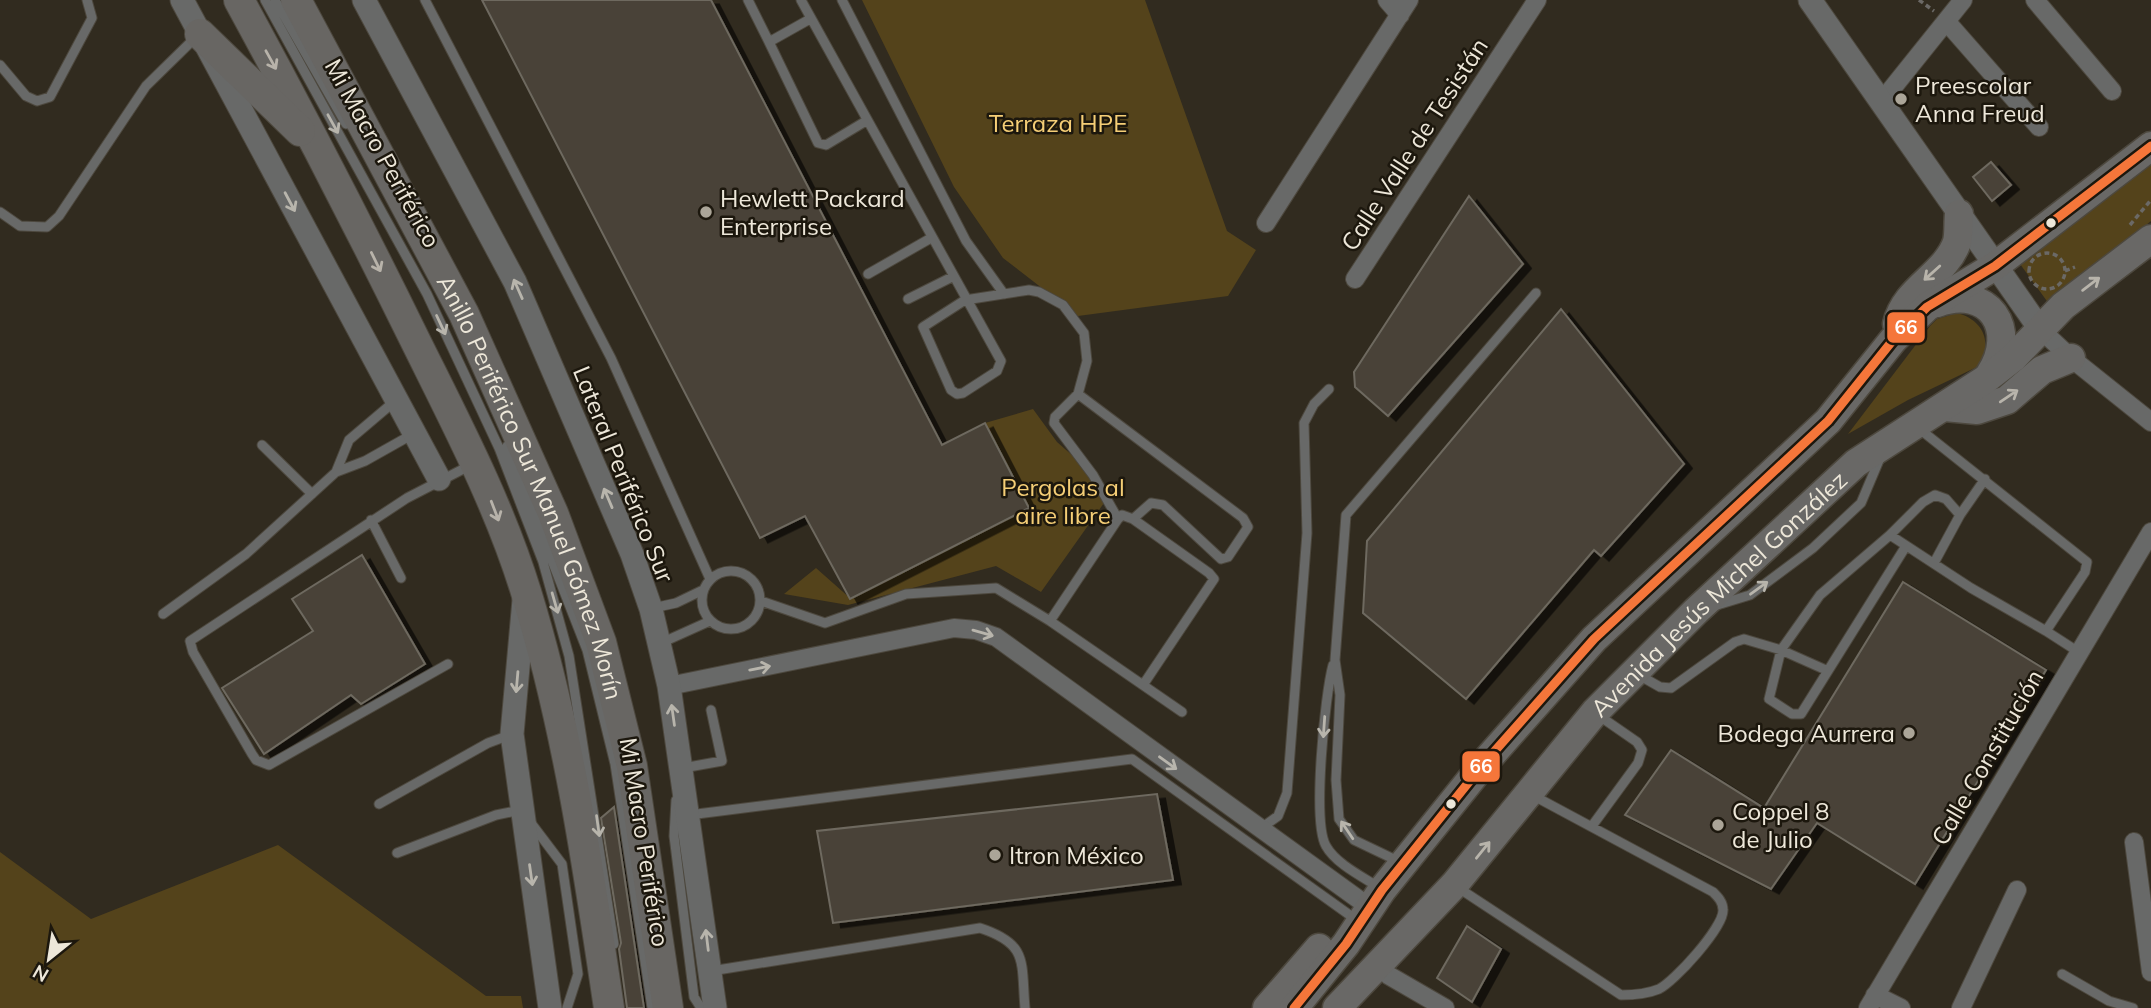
<svg xmlns="http://www.w3.org/2000/svg" width="2151" height="1008" viewBox="0 0 2151 1008" font-family="Mulish,sans-serif">
<defs>
<filter id="shadow"><feDropShadow dx="8" dy="4.5" stdDeviation="0" flood-color="#0009"/></filter>
</defs>
<rect width="100%" height="100%" fill="#312b1f"/>
<path fill="#54431b" d="M 862,0 L 1145,0 L 1227,231 L 1256,250 L 1228,296 L 1078,316 L 1003,258 L 954,187 Z
M 2151,160 L 2151,221 L 2049,304 L 2020,264 Z
M 1957,313 C 1984,320 1994,344 1977,367 L 1908,400 L 1848,434 L 1930,326 L 1937,319 Z
M 1033,409 L 1057,442 L 1081,463 L 1104,503 L 1041,592 L 996,566 L 848,605 L 784,594 L 816,568 L 851,599 L 1028,508 L 985,423 Z
M 278,845 L 486,996 L 521,996 L 523,1008 L 0,1008 L 0,852 L 91,919 Z"/>
<path fill="#484339" stroke="#6e695f" stroke-width="2" filter="url(#shadow)" d="M 482,0 L 711,0 L 942,445 L 985,423 L 1029,508 L 850,599 L 805,516 L 760,538 Z
M 1991,162 L 2011,185 L 1992,201 L 1973,177 Z
M 1469,196 L 1523,264 L 1388,416 L 1355,387 L 1354,372 Z
M 1561,309 L 1684,464 L 1601,556 L 1594,550 L 1466,699 L 1363,613 L 1367,541 Z
M 362,555 L 425,664 L 361,704 L 351,695 L 264,754 L 222,688 L 313,631 L 292,599 Z
M 1903,582 L 2046,670 L 1915,884 L 1817,823 L 1771,889 L 1625,815 L 1671,750 L 1764,808 Z
M 1157,794 L 1173,880 L 833,923 L 817,831 Z
M 614,807 L 644,1008 L 627,1008 L 619,949 L 621,943 L 601,818 Z
M 1467,926 L 1501,949 L 1472,1002 L 1437,978 Z"/>
<g fill="none" stroke-linecap="round" stroke-linejoin="round">
<g stroke="#4d483e" stroke-width="11">
<path id="service" d="M 265,0 L 427,294 L 499,448 L 543,562 L 569,656 L 614,944
M 275,0 L 346,124
M 425,0 L 611,358 L 710,579
M 748,0 L 769,42
M 801,0 L 1001,361 L 997,371 L 963,393 L 957,394 L 951,390 L 923,327 L 965,300 L 1029,290 L 1039,292 L 1063,305 L 1084,333 L 1087,361 L 1078,394
M 842,0 L 966,241 L 1004,294
M 810,19 L 769,42 L 818,143 L 826,145 L 866,121
M 0,65 L 26,96 L 37,101 L 50,97 L 92,18 L 87,0
M 0,212 L 20,226 L 47,227 L 59,216 L 146,86 L 196,37
M 868,274 L 931,238
M 908,299 L 952,277
M 262,445 L 312,494
M 507,446 L 587,650 L 615,764 L 652,1008
M 336,472 L 349,440 L 395,401
M 1118,519 L 1093,475 L 1054,423 L 1055,417 L 1078,394 L 1243,518 L 1248,527 L 1228,557 L 1221,559 L 1163,505 L 1151,503 L 1133,519
M 371,520 L 401,578
M 1890,535 L 1923,502 L 1935,495 L 1946,499 L 1960,515
M 1934,563 L 1960,515 L 1985,479
M702 600a29 29 0 1 1 58 0a29 29 0 1 1-58 0Z
M 761,601 L 825,623 L 906,594 L 996,588 L 1050,621 L 1182,712
M 1714,606 L 1750,595 L 1813,548 L 1861,503 L 1880,458
M 653,608 L 676,603 L 703,590
M 163,614 L 246,554 L 336,472 L 365,461 L 413,434
M 1050,621 L 1118,519 L 1122,515 L 1133,519 L 1209,573 L 1214,579 L 1143,685
M 2046,631 L 2077,651
M 661,643 L 710,621
M 448,664 L 269,765 L 256,760 L 252,754 L 193,652 L 190,641 L 407,498 L 471,465
M 1333,665 C 1325,694 1312,822 1326,846 C 1336,864 1363,877 1380,888
M 1826,670 L 1781,650 L 1769,699 L 1792,714 L 1801,714 L 1906,546
M 1637,674 L 1660,687 L 1671,688 L 1735,642 L 1744,639 L 1781,650 L 1820,595 L 1890,535 L 1971,588 L 2046,631 L 2085,572 L 2087,562 L 1917,427
M 683,768 L 722,761 L 711,710
M 676,800 L 674,836 L 694,997 L 701,1008
M 379,804 L 488,743 L 510,735
M 689,815 L 1132,759 L 1351,916
M 531,823 L 562,864 L 578,974 L 567,1008
M 1592,826 L 1638,763 L 1642,750 L 1637,742 L 1598,715
M 1260,829 L 1278,816 L 1287,793 L 1307,533 L 1304,423 L 1314,404 L 1329,389
M 397,853 L 496,815 L 521,810
M 1400,862 L 1354,840 L 1339,819 L 1336,780 L 1340,695 L 1335,660 L 1346,515 L 1536,293
M 1457,887 L 1621,995 C 1634,995 1647,994 1659,989 C 1674,982 1724,927 1723,910 C 1723,902 1718,897 1713,892 L 1534,796
M 711,971 L 980,928 C 1029,944 1021,962 1025,1008
M 2062,974 L 2109,1001 L 2133,1008"/>
</g>
<g stroke="#4d483e" stroke-width="20">
<path id="minor" d="M 1387,0 L 1400,15
M 2035,0 L 2112,91
M 1946,21 L 2039,127
M 1882,101 L 1963,0
M 1266,223 L 1409,0
M 1355,279 L 1537,0
M 2040,329 L 2071,358 L 2151,422
M 669,686 L 954,628 L 976,630 L 996,637 L 1365,904
M 2134,842 L 2151,972
M 1388,975 L 1445,1008
M 1875,995 L 1901,1008
M 1868,1008 L 2151,532
M 1961,1008 L 2017,890"/>
</g>
<g stroke="#4d483e" stroke-width="25">
<path id="tertiary" d="M 182,0 L 439,479
M 364,0 L 515,282 L 632,554 L 651,609 L 669,686 L 715,1008
M 1810,0 L 2040,329
M 524,600 L 512,734 L 550,1008"/>
</g>
<g stroke="#4d483e" stroke-width="31">
<g id="primary">
<path d="M 1937,303 C 1989,284 2019,329 1990,374"/>
<path d="M 1897,324 C 1905,288 1946,275 1957,242 C 1959,234 1958,222 1959,214"/>
<path d="M 1945,407 L 1977,410 L 2007,400 L 2042,370 L 2071,358"/>
<path d="M 1267,1008 L 1319,948"/>
<path d="M 1294,1008 L 1346,944 L 1382,890 L 1485,762 L 1594,639 L 1828,421 L 1893,340 L 1927,307 L 1995,266 L 2151,146"/>
<path id="s1" d="M 1337,1008 L 1454,885 L 1595,712 L 1696,611 L 1856,463 L 1986,379 L 2013,358 L 2063,306 L 2151,239"/>
</g>
</g>
<g stroke="#4d483e" stroke-width="32">
<g id="trunk">
<path d="M 239,0 C 300,112 358,224 414,338 C 455,421 499,504 526,592 C 568,728 588,867 609,1008"/>
<path id="s2" d="M 296,0 L 464,314 L 553,513 L 601,642 L 632,766 L 668,1008"/>
<path d="M 200,34 L 300,131"/>
</g>
</g>
<path stroke="#6b6966" stroke-width="3.5" stroke-dasharray="5 3.5" stroke-linecap="butt" d="M 1919,0 L 1934,11
M 2130,225 L 2151,200
M2029 271a18 18 0 1 1 36 0a18 18 0 1 1-36 0Z
M 2065,271 L 2075,267"/>
<use href="#service" stroke="#686968" stroke-width="9"/>
<use href="#minor" stroke="#686968" stroke-width="18"/>
<use href="#tertiary" stroke="#686968" stroke-width="23"/>
<use href="#primary" stroke="#696866" stroke-width="28"/>
<use href="#trunk" stroke="#686663" stroke-width="30"/>
<g stroke="#1c170d" stroke-width="14">
<path id="bus-1" d="M 1294,1008 L 1346,944 L 1382,890 L 1485,762 L 1594,639 L 1828,421 L 1893,340 L 1927,307 L 1995,266 L 2151,146"/>
</g>
<use href="#bus-1" stroke="#f5763a" stroke-width="9"/>
</g>
<defs><path id="oneway-shaft" d="M-6 0H5M1.5-3L5.5 0L1.5 3" fill="none" stroke-width="1.6" stroke-linecap="round" stroke-linejoin="round" transform="scale(1.75)"/></defs>
<g stroke="#b8b3aa">
<use href="#oneway-shaft" transform="translate(271 60) rotate(61)"/>
<use href="#oneway-shaft" transform="translate(376 262) rotate(64)"/>
<use href="#oneway-shaft" transform="translate(495 511) rotate(69)"/>
</g>
<g stroke="#b8b5ac">
<use href="#oneway-shaft" transform="translate(333 124) rotate(61)"/>
<use href="#oneway-shaft" transform="translate(290 202) rotate(62)"/>
<use href="#oneway-shaft" transform="translate(518 289) rotate(-114)"/>
<use href="#oneway-shaft" transform="translate(441 325) rotate(65)"/>
<use href="#oneway-shaft" transform="translate(608 498) rotate(-113)"/>
<use href="#oneway-shaft" transform="translate(1759 588) rotate(-36)"/>
<use href="#oneway-shaft" transform="translate(555 603) rotate(74)"/>
<use href="#oneway-shaft" transform="translate(983 633) rotate(16)"/>
<use href="#oneway-shaft" transform="translate(760 668) rotate(-11)"/>
<use href="#oneway-shaft" transform="translate(517 682) rotate(95)"/>
<use href="#oneway-shaft" transform="translate(673 715) rotate(-98)"/>
<use href="#oneway-shaft" transform="translate(1324 727) rotate(94)"/>
<use href="#oneway-shaft" transform="translate(1168 763) rotate(36)"/>
<use href="#oneway-shaft" transform="translate(598 826) rotate(82)"/>
<use href="#oneway-shaft" transform="translate(1347 830) rotate(-124)"/>
<use href="#oneway-shaft" transform="translate(531 875) rotate(82)"/>
<use href="#oneway-shaft" transform="translate(707 940) rotate(-97)"/>
</g>
<g stroke="#b8b4ab">
<use href="#oneway-shaft" transform="translate(1932 273) rotate(138)"/>
<use href="#oneway-shaft" transform="translate(2091 284) rotate(-37)"/>
<use href="#oneway-shaft" transform="translate(2009 396) rotate(-34)"/>
<use href="#oneway-shaft" transform="translate(1483 850) rotate(-51)"/>
</g>
<g fill="#aba598" stroke="#1c170d" stroke-width="2.5">
<circle cx="1901" cy="99" r="7"/>
<circle cx="706" cy="212" r="7"/>
<circle cx="1909" cy="733" r="7"/>
<circle cx="1718" cy="825" r="7"/>
<circle cx="995" cy="855" r="7"/>
</g>
<g fill="#ede7d9" stroke="#1c170d" stroke-width="2.5">
<circle cx="2051" cy="223" r="6"/>
<circle cx="1451" cy="804" r="6"/>
</g>
<g text-anchor="middle" dominant-baseline="central" stroke-width="5" stroke-linejoin="round" paint-order="stroke">
<g font-size="24" fill="#ede7d9" stroke="#1c170d" text-anchor="start">
<text x="1915" y="85">Preescolar<tspan x="1915" dy="28">Anna Freud</tspan></text>
<text x="720" y="198">Hewlett Packard<tspan x="720" dy="28">Enterprise</tspan></text>
<text x="1895" y="733" text-anchor="end">Bodega Aurrera</text>
<text x="1732" y="811">Coppel 8<tspan x="1732" dy="28">de Julio</tspan></text>
<text x="1009" y="855">Itron México</text>
</g>
<g font-size="24" fill="#f5ce76" stroke="#1c170d">
<text x="1058" y="123">Terraza HPE</text>
<text x="1063" y="487">Pergolas al<tspan x="1063" dy="28">aire libre</tspan></text>
</g>
<g font-size="24" fill="#ede7d9" stroke="#1c170d">
<text transform="translate(1414 144) rotate(-57)">Calle Valle de Tesistán</text>
<text transform="translate(383 153) rotate(61)">Mi Macro Periférico</text>
<text transform="translate(624 474) rotate(68)">Lateral Periférico Sur</text>
<text stroke="none"><textPath href="#s2" startOffset="542">Anillo Periférico Sur Manuel Gómez Morín</textPath></text>
<text stroke="none"><textPath href="#s1" startOffset="564">Avenida Jesús Michel González</textPath></text>
<text transform="translate(1987 757) rotate(-60)">Calle Constitución</text>
<text transform="translate(645 842) rotate(81)">Mi Macro Periférico</text>
</g>
</g>
<g stroke="#1c170d" stroke-width="2.5">
<rect x="1886" y="311" width="40" height="33" rx="7" fill="#f5763a"/>
<rect x="1461" y="750" width="40" height="33" rx="7" fill="#f5763a"/>
</g>
<g font-size="19" text-anchor="middle" font-weight="bold" fill="#fff">
<text x="1906" y="334">66</text>
<text x="1481" y="773">66</text>
</g>
<g transform="translate(49 959) rotate(210)" stroke="#1c170d" stroke-width="5" paint-order="stroke">
<path d="M0-5L12 26L0 18L-12 26Z" fill="#ede7d9"/>
<text y="-10" font-size="19" font-weight="bold" text-anchor="middle" fill="#ede7d9">N</text>
</g>
</svg>
